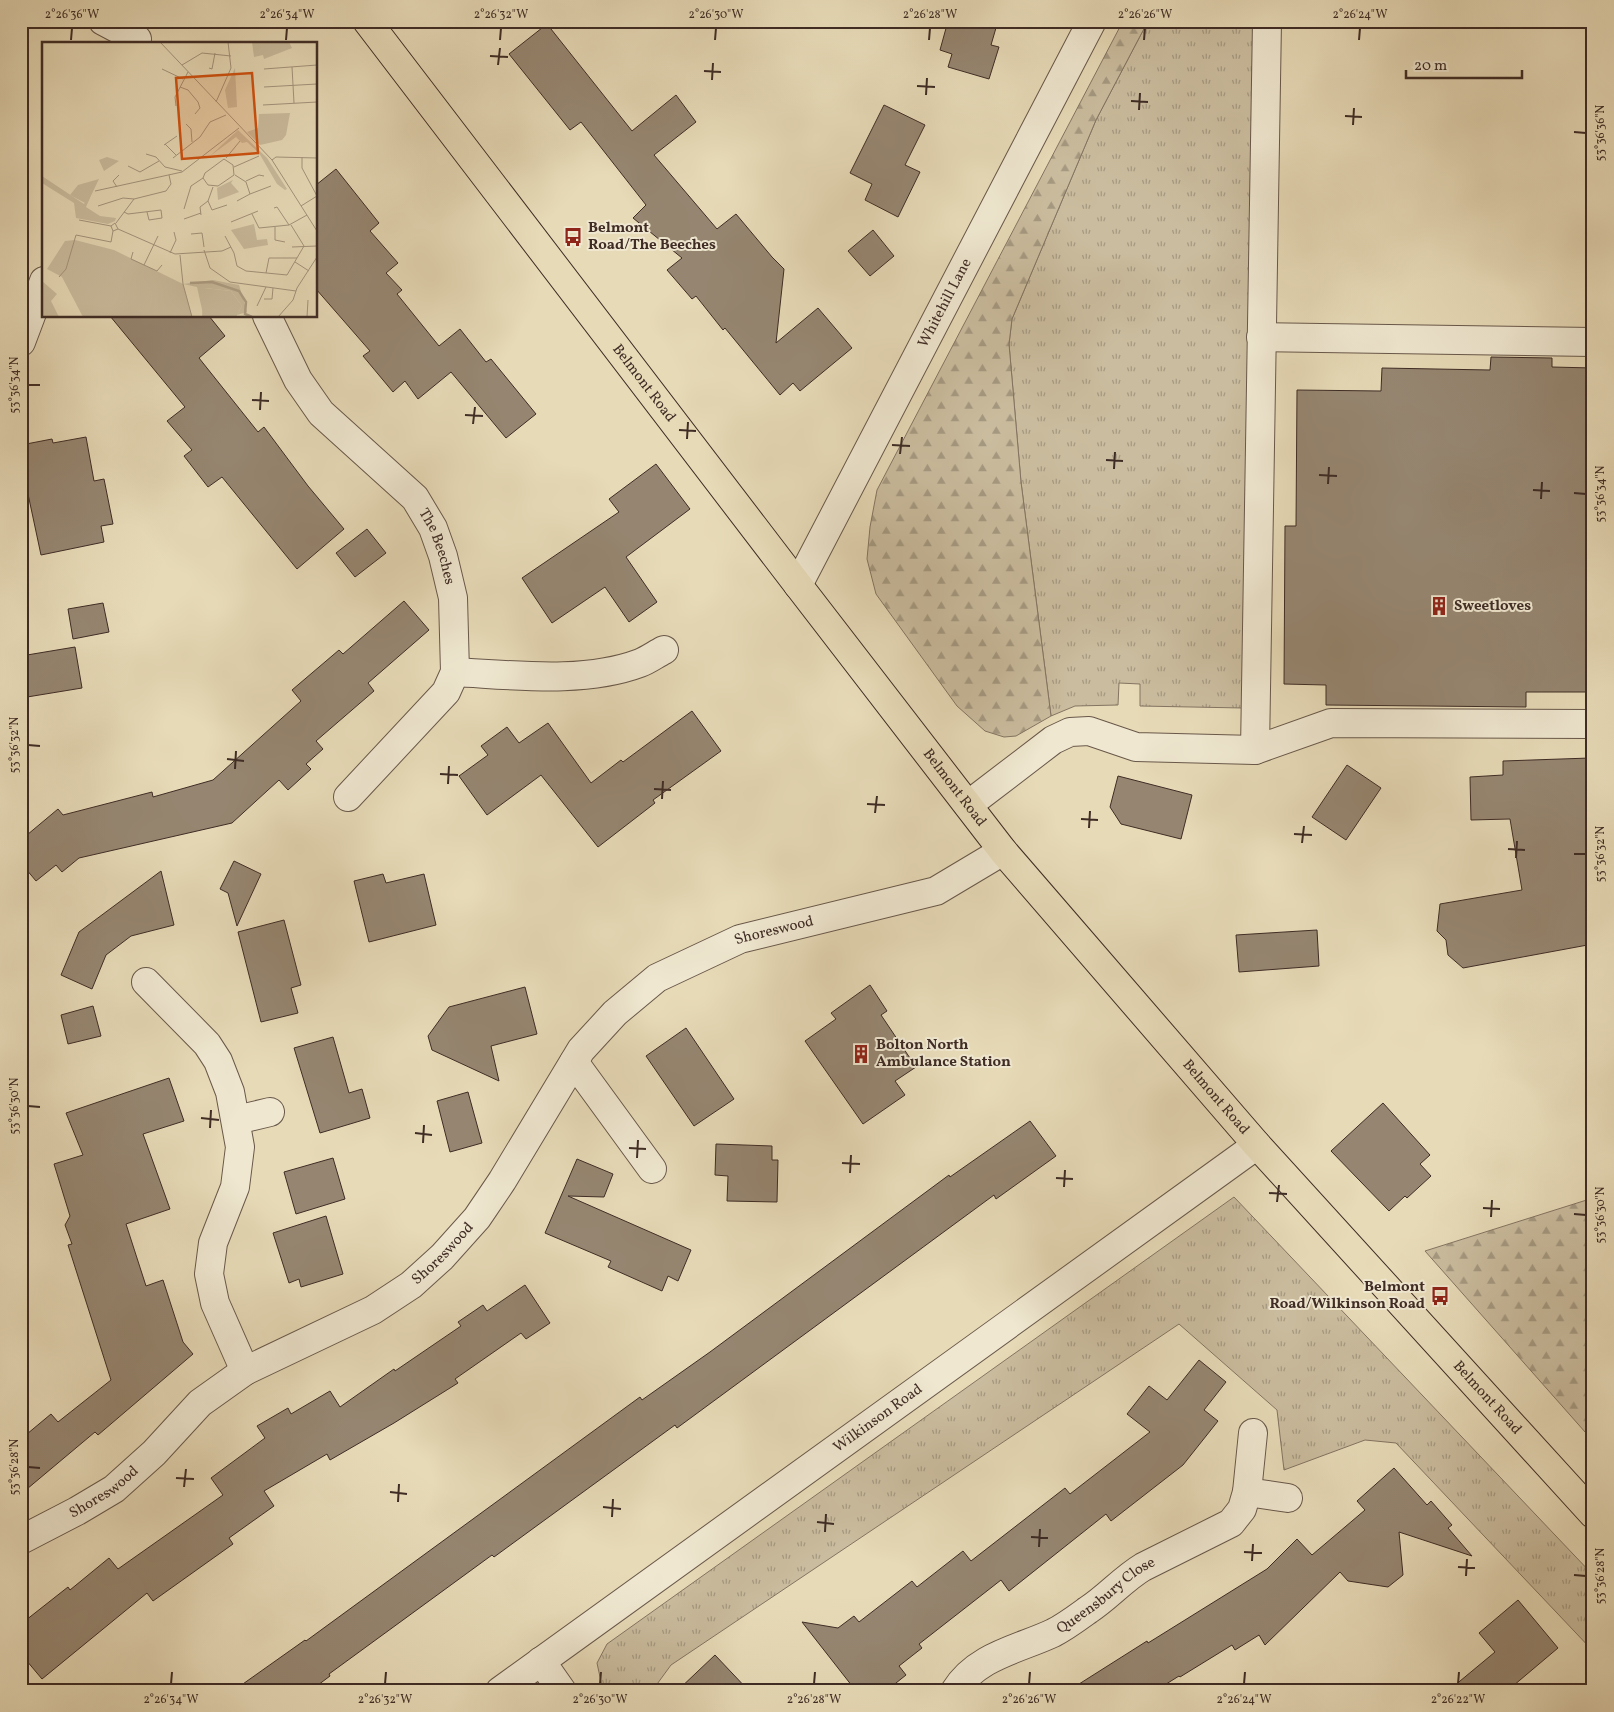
<svg xmlns="http://www.w3.org/2000/svg" width="1614" height="1712" viewBox="0 0 1614 1712" font-family="Vollkorn,serif">
<defs>
<pattern id="grass-tufts" width="24" height="20" patternUnits="userSpaceOnUse" patternTransform="scale(1.25)"><rect width="24" height="20" fill="#cabc9e"/><path d="M3 7l-1-3M5 7V3M7 7l1-3M15 17l-1-3M17 17v-4M19 17l1-3" fill="none" stroke="#a59981"/></pattern>
<pattern id="forest-firs" width="22" height="20" patternUnits="userSpaceOnUse" patternTransform="scale(1.25)"><rect width="22" height="20" fill="#cabc9e"/><path d="M5 1l3.5 6h-7zM16 11l3.5 6h-7z" fill="#a59981"/></pattern>
</defs>
<rect width="100%" height="100%" fill="#e7dab7"/>
<filter id="stains"><feTurbulence type="fractalNoise" baseFrequency=".004" numOctaves="4"/><feColorMatrix values="0 0 0 0 .2 0 0 0 0 .09 0 0 0 0 .02 0 0 0 .5 -.17"/></filter>
<radialGradient id="worn" r=".72"><stop offset=".6" stop-color="#630" stop-opacity="0"/><stop offset="1" stop-color="#630" stop-opacity=".3"/></radialGradient>
<path fill="url(#grass-tufts)" stroke="#847462" d="M 1148,21 L 1254,21 L 1243,708 L 1140,706 L 1140,684 L 1119,683 L 1118,705 L 1075,706 L 1051,716 L 1021,482 L 1009,344 L 1012,319 L 1096,120 Z
M 1234,1197 L 1593,1575 L 1593,1651 L 1396,1443 L 1365,1440 L 1284,1470 L 1277,1410 L 1179,1324 L 671,1665 L 652,1691 L 603,1691 L 597,1663 L 607,1644 Z"/>
<path fill="url(#forest-firs)" stroke="#847462" d="M 1123,21 L 1148,21 L 1096,120 L 1012,319 L 1009,344 L 1021,482 L 1051,716 L 1016,736 L 1004,737 L 985,731 L 957,706 L 876,594 L 867,559 L 870,527 L 877,490 Z
M 1593,1198 L 1593,1441 L 1425,1251 Z"/>
<path fill="#968671" stroke="#3f2c25" d="M 948,21 L 998,21 L 991,45 L 999,47 L 989,79 L 948,67 L 952,54 L 940,50 Z
M 547,24 L 632,131 L 676,95 L 696,122 L 654,155 L 717,229 L 736,214 L 772,257 L 784,269 L 776,343 L 818,308 L 852,348 L 800,391 L 793,383 L 780,395 L 725,328 L 723,330 L 696,296 L 692,299 L 667,270 L 682,258 L 633,218 L 646,205 L 581,122 L 570,130 L 509,54 Z
M 884,105 L 925,125 L 905,165 L 920,172 L 898,217 L 865,200 L 872,184 L 850,173 Z
M 336,169 L 379,223 L 370,231 L 398,263 L 386,273 L 402,290 L 397,294 L 439,346 L 460,329 L 486,362 L 491,359 L 536,414 L 506,438 L 451,372 L 418,399 L 405,381 L 393,392 L 363,356 L 370,351 L 316,289 L 316,185 Z
M 873,230 L 894,256 L 870,276 L 848,251 Z
M 110,316 L 209,316 L 225,336 L 199,358 L 258,432 L 264,427 L 308,486 L 344,529 L 297,569 L 222,477 L 208,487 L 184,456 L 192,450 L 167,421 L 185,407 Z
M 1491,357 L 1552,358 L 1552,367 L 1593,368 L 1593,692 L 1526,692 L 1526,707 L 1326,705 L 1326,685 L 1284,684 L 1285,526 L 1296,526 L 1297,390 L 1381,391 L 1382,368 L 1490,370 Z
M 86,437 L 94,481 L 104,479 L 113,524 L 101,526 L 104,542 L 41,555 L 21,461 L 21,445 L 52,439 L 53,443 Z
M 656,464 L 690,509 L 626,557 L 657,602 L 629,622 L 605,587 L 552,623 L 522,578 L 619,512 L 609,499 Z
M 367,529 L 386,553 L 355,577 L 336,553 Z
M 404,601 L 429,630 L 368,683 L 374,691 L 316,741 L 323,749 L 306,764 L 311,769 L 288,790 L 279,780 L 232,823 L 79,858 L 62,872 L 56,865 L 36,881 L 21,863 L 21,840 L 58,809 L 63,815 L 152,792 L 153,797 L 213,780 L 301,701 L 292,690 L 339,650 L 343,654 Z
M 103,603 L 109,632 L 73,639 L 68,609 Z
M 75,647 L 82,688 L 21,698 L 21,656 Z
M 692,711 L 721,751 L 653,800 L 655,803 L 598,847 L 541,775 L 487,815 L 459,776 L 488,755 L 481,746 L 507,727 L 519,743 L 548,723 L 591,783 L 621,760 L 623,762 Z
M 1590,758 L 1591,779 L 1593,778 L 1593,944 L 1463,968 L 1448,955 L 1446,940 L 1437,931 L 1440,904 L 1522,890 L 1510,819 L 1471,820 L 1470,777 L 1503,775 L 1503,761 Z
M 1347,765 L 1381,788 L 1346,840 L 1312,817 Z
M 1118,776 L 1192,795 L 1181,839 L 1121,824 L 1110,807 Z
M 234,861 L 261,874 L 237,926 L 228,893 L 220,889 Z
M 161,871 L 174,925 L 131,936 L 106,955 L 92,989 L 61,975 L 79,932 Z
M 383,874 L 386,883 L 424,874 L 436,925 L 369,942 L 354,881 Z
M 284,920 L 301,985 L 291,988 L 298,1013 L 261,1022 L 238,932 Z
M 1317,930 L 1319,966 L 1239,972 L 1236,935 Z
M 870,985 L 887,1011 L 881,1015 L 916,1067 L 895,1081 L 905,1095 L 863,1124 L 805,1041 L 836,1019 L 831,1013 Z
M 525,987 L 537,1034 L 491,1046 L 499,1081 L 432,1050 L 428,1036 L 449,1007 Z
M 93,1006 L 101,1036 L 68,1044 L 61,1015 Z
M 686,1028 L 734,1099 L 694,1126 L 646,1056 Z
M 333,1037 L 349,1093 L 362,1089 L 370,1118 L 320,1133 L 294,1048 Z
M 169,1078 L 184,1121 L 143,1134 L 170,1209 L 126,1224 L 146,1286 L 163,1280 L 183,1342 L 193,1354 L 98,1435 L 95,1432 L 21,1494 L 21,1439 L 51,1414 L 58,1422 L 111,1380 L 68,1245 L 72,1244 L 65,1225 L 70,1216 L 54,1164 L 83,1155 L 66,1113 Z
M 468,1092 L 482,1143 L 450,1152 L 437,1101 Z
M 1383,1103 L 1430,1155 L 1420,1164 L 1431,1176 L 1407,1198 L 1405,1196 L 1389,1211 L 1331,1151 Z
M 1030,1121 L 1056,1156 L 996,1199 L 994,1195 L 677,1428 L 675,1425 L 494,1557 L 492,1555 L 329,1674 L 330,1676 L 310,1691 L 233,1691 L 305,1640 L 306,1641 L 640,1397 L 642,1400 L 710,1352 L 949,1175 L 950,1177 Z
M 716,1144 L 772,1146 L 772,1160 L 778,1160 L 777,1202 L 727,1201 L 728,1176 L 715,1175 Z
M 333,1158 L 345,1199 L 296,1214 L 284,1172 Z
M 577,1159 L 613,1174 L 604,1197 L 568,1196 L 691,1250 L 678,1281 L 668,1276 L 662,1291 L 608,1267 L 611,1261 L 545,1233 Z
M 326,1216 L 343,1274 L 301,1287 L 299,1279 L 289,1283 L 273,1233 Z
M 525,1285 L 550,1323 L 526,1339 L 521,1333 L 455,1379 L 458,1383 L 394,1423 L 330,1460 L 327,1454 L 264,1491 L 274,1506 L 229,1538 L 233,1544 L 153,1601 L 147,1593 L 42,1679 L 21,1654 L 21,1624 L 68,1587 L 70,1590 L 109,1558 L 118,1569 L 223,1495 L 211,1478 L 265,1438 L 257,1426 L 288,1408 L 291,1414 L 330,1391 L 340,1407 L 394,1369 L 395,1371 L 461,1326 L 458,1322 L 483,1305 L 487,1311 Z
M 1199,1360 L 1226,1382 L 1204,1410 L 1218,1421 L 1183,1465 L 1111,1521 L 1106,1514 L 1009,1591 L 1001,1580 L 919,1644 L 922,1648 L 899,1666 L 906,1675 L 886,1691 L 856,1691 L 802,1622 L 838,1628 L 854,1616 L 859,1622 L 912,1581 L 917,1587 L 963,1551 L 971,1561 L 1065,1488 L 1070,1494 L 1150,1432 L 1127,1414 L 1149,1386 L 1167,1400 Z
M 1394,1468 L 1427,1505 L 1431,1501 L 1452,1525 L 1448,1528 L 1472,1556 L 1399,1532 L 1403,1575 L 1388,1587 L 1348,1581 L 1340,1572 L 1265,1645 L 1259,1635 L 1235,1650 L 1232,1645 L 1180,1677 L 1179,1676 L 1155,1691 L 1068,1691 L 1147,1641 L 1148,1643 L 1267,1569 L 1297,1539 L 1312,1555 L 1365,1510 L 1357,1501 Z
M 1518,1600 L 1558,1648 L 1507,1691 L 1448,1691 L 1495,1652 L 1479,1633 Z
M 715,1655 L 749,1691 L 677,1691 Z"/>
<g fill="none" stroke-linecap="round" stroke-linejoin="round">
<g stroke="#69584a" stroke-width="30">
<g id="minor">
<path d="M 103,21 L 137,39"/>
<path id="s1" d="M 267,316 L 298,380 L 321,413 L 415,498 L 433,528 L 443,556 L 453,598 L 455,672 L 446,692 L 348,797"/>
<path d="M 1261,337 L 1593,342"/>
<path d="M 21,342 L 44,281"/>
<path id="s2" d="M 798,585 L 1092,21"/>
<path d="M 455,672 C 514,675 584,684 640,663 C 648,660 656,654 664,650"/>
<path d="M 1255,750 L 1267,21"/>
<path d="M 968,805 L 1053,740 L 1070,732 L 1089,731 L 1136,747 L 1255,750 L 1331,723 L 1593,724"/>
<path d="M 146,982 L 207,1044 L 218,1061 L 230,1092 L 240,1147 L 235,1187 L 213,1243 L 209,1274 L 215,1303 L 245,1371"/>
<path d="M 574,1062 L 652,1169"/>
<path d="M 236,1120 L 270,1112"/>
<path d="M 1247,1492 L 1288,1498"/>
<path id="s3" d="M 21,1540 L 77,1511 L 114,1489 L 154,1453 L 200,1403 L 245,1371 L 373,1310 L 411,1285 L 442,1257 L 477,1218 L 502,1181 L 581,1050 L 615,1013 L 657,978 L 740,939 L 936,891 L 1003,851"/>
<path d="M 541,1661 L 562,1691"/>
<path id="s4" d="M 500,1691 L 1257,1145"/>
<path id="s5" d="M 955,1691 C 976,1656 1019,1649 1053,1633 C 1065,1627 1077,1618 1088,1610 C 1108,1597 1123,1579 1143,1567 L 1231,1523 L 1242,1509 L 1247,1492 L 1253,1433"/>
</g>
</g>
<g stroke="#3f2c25" stroke-width="30">
<g id="major">
<path id="s6" d="M 367,21 L 798,585 L 1003,851 L 1257,1145 L 1593,1514"/>
</g>
</g>
<use href="#minor" stroke="#efe7d0" stroke-width="28"/>
<use href="#major" stroke="#e7dab7" stroke-width="28"/>
</g>
<path fill="none" stroke="#3f2c25" stroke-width="2" d="M 71,40 L 72,28M 286,40 L 287,28M 500,40 L 501,28M 715,40 L 716,28M 929,40 L 930,28M 1144,40 L 1145,28M 1359,40 L 1360,28M 490,56 L 508,57M 498,65 L 500,48M 704,71 L 721,72M 712,80 L 713,63M 917,86 L 935,87M 926,95 L 927,78M 1131,101 L 1148,102M 1139,110 L 1140,93M 1345,116 L 1362,117M 1353,125 L 1354,108M 1574,132 L 1586,133M 28,385 L 40,385M 252,400 L 269,401M 260,410 L 261,392M 465,415 L 483,416M 473,424 L 475,407M 679,430 L 696,431M 687,439 L 688,422M 892,445 L 910,446M 900,454 L 902,437M 1106,460 L 1123,461M 1114,469 L 1115,452M 1319,475 L 1337,476M 1328,484 L 1329,467M 1533,490 L 1550,491M 1574,493 L 1586,494M 1541,499 L 1542,482M 28,745 L 40,746M 227,759 L 244,761M 235,769 L 236,751M 440,774 L 458,775M 448,784 L 449,766M 654,789 L 671,790M 662,799 L 663,781M 867,804 L 885,805M 875,813 L 877,796M 1081,819 L 1098,820M 1089,828 L 1090,811M 1294,834 L 1312,835M 1302,843 L 1304,826M 1508,849 L 1525,850M 1574,854 L 1586,854M 1516,858 L 1517,841M 28,1106 L 40,1107M 201,1118 L 219,1120M 210,1128 L 211,1110M 415,1133 L 432,1135M 423,1143 L 424,1125M 629,1148 L 646,1149M 637,1158 L 638,1140M 842,1163 L 860,1164M 850,1173 L 851,1155M 1056,1178 L 1073,1179M 1064,1187 L 1065,1170M 1269,1193 L 1287,1194M 1277,1202 L 1279,1185M 1483,1208 L 1500,1209M 1574,1214 L 1586,1215M 1491,1217 L 1492,1200M 28,1467 L 40,1468M 176,1478 L 194,1479M 184,1487 L 186,1469M 390,1492 L 407,1494M 398,1502 L 399,1484M 603,1507 L 621,1509M 612,1517 L 613,1499M 817,1522 L 834,1524M 825,1532 L 826,1514M 1031,1537 L 1048,1538M 1039,1547 L 1040,1529M 1244,1552 L 1262,1553M 1252,1561 L 1253,1544M 1458,1567 L 1475,1568M 1574,1575 L 1586,1576M 1466,1576 L 1467,1559M 171,1684 L 172,1672M 385,1684 L 386,1672M 600,1684 L 601,1672M 814,1684 L 815,1672M 1029,1684 L 1030,1672M 1244,1684 L 1245,1672M 1458,1684 L 1459,1672"/>
<defs>
<g id="bus-bare" transform="scale(1.5)"><path d="M-5-6H5V4H4V6H2V4H-2V6H-4V4H-5ZM-3.5-4V0h7V-4ZM-3.5 1.2v1.5H-2V1.2ZM2 1.2v1.5H3.5V1.2Z" fill="#8f2418" stroke="#efe7d0" stroke-width="2.5" paint-order="stroke"/></g>
<g id="building-bare" transform="scale(1.5)"><path d="M-4-6H4V6H1V3H-1V6H-4ZM-2.5-4.3h1.7v1.8h-1.7ZM.8-4.3h1.7v1.8H.8ZM-2.5-1h1.7V.8h-1.7ZM.8-1h1.7V.8H.8Z" fill="#8f2418" stroke="#efe7d0" stroke-width="2.5" paint-order="stroke"/></g>
</defs>
<g fill-rule="evenodd">
<use href="#bus-bare" x="573" y="237"/>
<use href="#building-bare" x="1439" y="606"/>
<use href="#building-bare" x="861" y="1054"/>
<use href="#bus-bare" x="1440" y="1296"/>
</g>
<g text-anchor="middle" dominant-baseline="central" stroke-width="4" stroke-linejoin="round" paint-order="stroke">
<g font-size="15" font-weight="bold" fill="#3f2c25" stroke="#efe7d0" text-anchor="start">
<text x="588" y="228">Belmont<tspan x="588" dy="17">Road/The Beeches</tspan></text>
<text x="1454" y="606">Sweetloves</text>
<text x="876" y="1045">Bolton North<tspan x="876" dy="17">Ambulance Station</tspan></text>
<text x="1425" y="1287" text-anchor="end">Belmont<tspan x="1425" dy="17">Road/Wilkinson Road</tspan></text>
</g>
<g font-size="15" fill="#3f2c25" stroke="#efe7d0">
<text stroke="none"><textPath href="#s2" startOffset="318">Whitehill Lane</textPath></text>
<text stroke="none"><textPath href="#s6" startOffset="456">Belmont Road</textPath></text>
<text stroke="none"><textPath href="#s1" startOffset="292">The Beeches</textPath></text>
<text stroke="none"><textPath href="#s6" startOffset="966">Belmont Road</textPath></text>
<text stroke="none"><textPath href="#s3" startOffset="994">Shoreswood</textPath></text>
<text stroke="none"><textPath href="#s6" startOffset="1371">Belmont Road</textPath></text>
<text stroke="none"><textPath href="#s3" startOffset="515">Shoreswood</textPath></text>
<text stroke="none"><textPath href="#s6" startOffset="1776">Belmont Road</textPath></text>
<text stroke="none"><textPath href="#s4" startOffset="466">Wilkinson Road</textPath></text>
<text stroke="none"><textPath href="#s3" startOffset="96">Shoreswood</textPath></text>
<text stroke="none"><textPath href="#s5" startOffset="181">Queensbury Close</textPath></text>
</g>
</g>
<g transform="translate(42 42)">
<rect width="275" height="275" fill="#e7dab7"/>
<path d="M 210,0 L 247,0 L 250,6 L 222,17 L 221,13 L 212,15 ZM 193,26 L 195,65 L 186,66 L 183,48 ZM 196,88 L 225,116 L 245,147 L 243,148 L 235,142 L 217,111 L 205,100 L 200,101 L 194,95 L 168,114 ZM 57,137 L 45,162 L 28,153 L 36,143 ZM 191,138 L 189,141 L 197,150 L 176,158 L 175,146 ZM 212,182 L 215,198 L 225,197 L 226,203 L 202,207 L 189,188 ZM 33,198 L 72,208 L 141,242 L 150,275 L 41,275 L 20,235 L 5,227 L 23,199 ZM 162,246 L 189,249 L 200,264 L 194,275 L 160,275 Z" fill="#cabc9e"/>
<path d="M 248,71 L 244,93 L 240,98 L 218,103 L 205,90 L 216,86 L 217,72 ZM 65,115 L 77,119 L 62,129 L 57,118 ZM 0,134 L 42,162 L 51,148 L 44,165 L 58,174 L 74,176 L 73,179 L 66,182 L 34,176 L 32,161 L 0,141 ZM 171,238 L 197,243 L 205,270 L 195,273 L 200,264 L 189,249 L 163,246 L 161,272 L 155,245 L 141,242 ZM 0,239 L 15,252 L 9,259 L 17,275 L 0,275 Z" fill="#cabc9e"/>
<path d="M 30,214 L 50,222 L 46,231 L 37,227 L 38,224 L 27,221 ZM 68,229 L 87,238 L 82,249 L 63,240 ZM 96,243 L 111,250 L 99,272 L 84,265 ZM 137,243 L 142,265 L 129,268 L 124,247 Z" fill="#cabc9e"/>
<path fill="none" stroke="#ae9f85" stroke-width="2.5" d="M 148,241 L 170,240 L 197,249 L 204,260 L 203,272 L 210,275"/>
<path fill="none" stroke="#a4947d" stroke-width="1" d="M 118,0 L 230,118 L 275,189M 140,23 L 160,11 L 189,14M 250,25 L 252,61M 167,26 L 170,27 L 173,11M 120,27 L 141,37M 222,27 L 275,23M 138,45 L 146,48 L 156,60 L 158,66 L 153,72M 222,45 L 275,42M 174,60 L 189,26 L 186,0M 221,63 L 275,60M 134,64 L 133,55 L 146,30M 144,82 L 149,87 L 150,100M 123,102 L 134,113M 122,103 L 135,94M 104,112 L 114,115 L 123,125 L 140,129M 260,115 L 260,126 L 275,154M 131,116 L 158,95 L 168,80 L 184,73M 184,116 L 198,99M 182,117 L 191,123 L 192,133 L 176,144 L 166,143 L 161,136 L 163,131 ZM 230,118 L 234,115 L 275,116M 86,124 L 98,130 L 117,119M 192,125 L 217,114M 193,133 L 204,140 L 208,152 L 195,159M 204,139 L 217,133 L 222,134M 75,145 L 71,139 L 77,133M 171,145 L 166,159 L 170,168 L 185,163M 53,149 L 140,130 L 197,86M 208,152 L 229,144M 56,164 L 81,156 L 92,157M 259,164 L 275,154M 232,166 L 235,165 L 247,183M 142,167 L 149,144 L 161,136M 82,170 L 86,172 L 119,168 L 120,176 L 107,178 L 105,170M 210,172 L 217,186 L 247,183 L 265,173M 159,173 L 158,165 L 166,159M 142,177 L 159,171M 37,178 L 69,184 L 73,181 L 76,187 L 71,189 L 69,184M 189,180 L 216,169M 74,181 L 92,157 L 124,149 L 129,142 L 127,133M 249,183 L 262,204M 233,185 L 233,198 L 243,200M 76,187 L 133,212 L 180,209 L 189,205M 149,192 L 160,191 L 162,205M 183,194 L 192,211 L 195,224 L 204,229 L 245,233 L 262,204M 250,205 L 275,204M 162,208 L 168,226 L 188,240 L 254,249M 91,210 L 89,217 L 115,229 L 120,223M 128,211 L 134,198 L 132,190M 138,213 L 141,242 L 150,275M 253,220 L 267,229M 102,223 L 116,194M 224,231 L 227,216 L 255,216M 17,235 L 24,227 L 34,193 L 69,200 L 71,189M 222,257 L 230,257 L 231,246M 215,264 L 224,245M 236,275 L 251,258 L 255,246 L 275,215M 265,275 L 266,258"/>
<path fill="#cf5210" fill-opacity="0.15" stroke="#cf5210" stroke-width="2.5" d="M 210,31 L 216,111 L 140,117 L 134,36 Z"/>
<rect width="275" height="275" fill="none" stroke="#3f2c25" stroke-width="2.5"/>
</g>
<rect width="1614" height="1712" fill="none" stroke="#e7dab7" stroke-width="55"/>
<path d="M1406 70v8h116v-8" fill="none" stroke="#3f2c25" stroke-width="2.5"/>
<text x="1414" y="70" font-size="15" fill="#3f2c25" stroke="#efe7d0" stroke-width="4" paint-order="stroke">20 m</text>
<rect x="28" y="28" width="1558" height="1656" fill="none" stroke="#3f2c25" stroke-width="2"/>
<g font-size="12" text-anchor="middle" fill="#3f2c25">
<text x="72" y="18">2°26'36"W</text>
<text x="287" y="18">2°26'34"W</text>
<text x="501" y="18">2°26'32"W</text>
<text x="716" y="18">2°26'30"W</text>
<text x="930" y="18">2°26'28"W</text>
<text x="1145" y="18">2°26'26"W</text>
<text x="1360" y="18">2°26'24"W</text>
<text transform="translate(1600 133) rotate(-90)" y="4">53°36'36"N</text>
<text transform="translate(14 385) rotate(-90)" y="4">53°36'34"N</text>
<text transform="translate(1600 494) rotate(-90)" y="4">53°36'34"N</text>
<text transform="translate(14 745) rotate(-90)" y="4">53°36'32"N</text>
<text transform="translate(1600 854) rotate(-90)" y="4">53°36'32"N</text>
<text transform="translate(14 1106) rotate(-90)" y="4">53°36'30"N</text>
<text transform="translate(1600 1215) rotate(-90)" y="4">53°36'30"N</text>
<text transform="translate(14 1467) rotate(-90)" y="4">53°36'28"N</text>
<text transform="translate(1600 1576) rotate(-90)" y="4">53°36'28"N</text>
<text x="171" y="1703">2°26'34"W</text>
<text x="385" y="1703">2°26'32"W</text>
<text x="600" y="1703">2°26'30"W</text>
<text x="814" y="1703">2°26'28"W</text>
<text x="1029" y="1703">2°26'26"W</text>
<text x="1244" y="1703">2°26'24"W</text>
<text x="1458" y="1703">2°26'22"W</text>
</g>
<rect width="100%" height="100%" filter="url(#stains)"/>
<rect width="100%" height="100%" fill="url(#worn)"/>
</svg>
